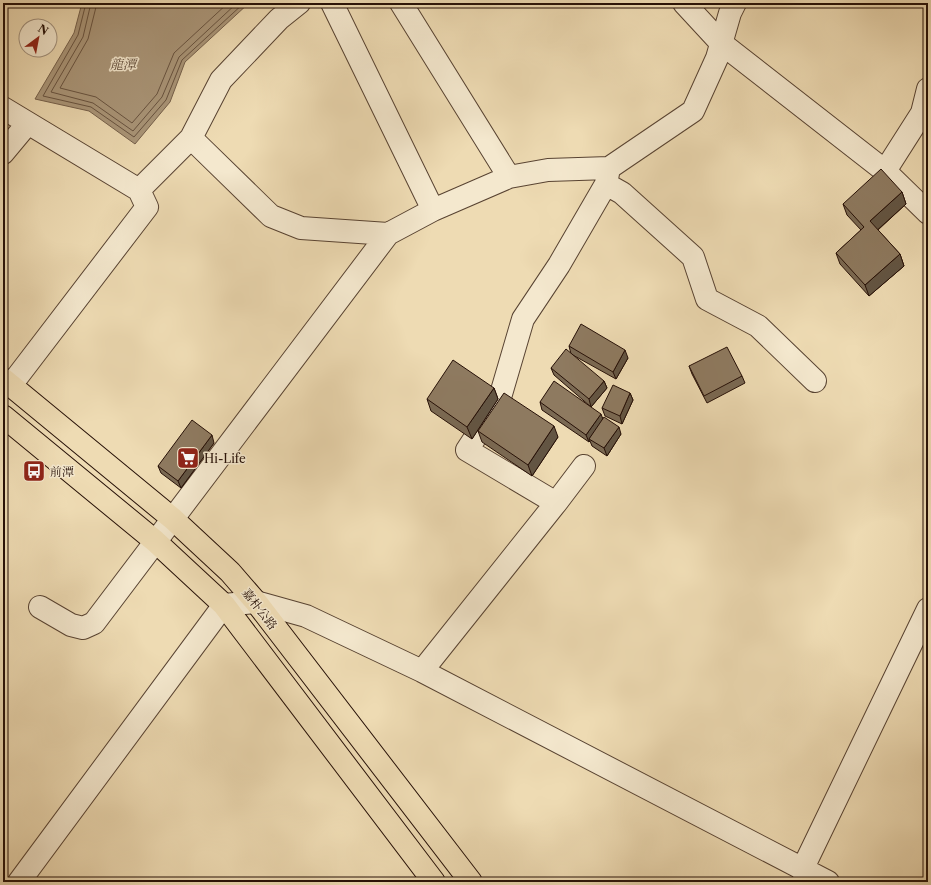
<svg xmlns="http://www.w3.org/2000/svg" width="931" height="885" viewBox="0 0 931 885" font-family="'Libre Caslon Text','Noto Serif TC',serif">
<rect width="100%" height="100%" fill="#eedbb3"/>
<filter id="stains"><feTurbulence type="fractalNoise" baseFrequency=".005" numOctaves="4"/><feColorMatrix values="0 0 0 0 .2 0 0 0 0 .09 0 0 0 0 .02 0 0 0 .5 -.17"/></filter>
<radialGradient id="worn" r=".72"><stop offset=".6" stop-color="#630" stop-opacity="0"/><stop offset="1" stop-color="#630" stop-opacity=".3"/></radialGradient>
<path fill="#aa9679" stroke="#75604b" d="M 82,3 L 249,3 L 185,62 L 170,102 L 135,144 L 89,111 L 35,99 L 74,33 Z"/>
<g fill="none" stroke-linecap="round" stroke-linejoin="round">
<path stroke="#685340" stroke-width="1" d="M 86,3 L 78,35 L 43,96 L 91,107 L 134,137 L 166,100 L 182,60 L 244,3
M 91,3 L 83,37 L 51,92 L 93,103 L 133,131 L 162,97 L 179,57 L 237,3
M 97,3 L 88,39 L 60,88 L 96,97 L 132,123 L 157,94 L 174,53 L 228,3"/>
<g stroke="#584332" stroke-width="24">
<path id="minor" d="M 332,3 L 433,210
M 401,3 L 509,177
M 684,3 L 721,43 L 885,171 L 928,213
M 3,108 L 139,190 L 191,138 L 221,80 L 279,19 L 299,3
M 191,138 L 271,216 L 301,228 L 388,234 L 433,210 L 509,177 L 548,170 L 609,168 L 693,111 L 717,58 L 730,13 L 735,3
M 3,153 L 28,123
M 885,171 L 922,113 L 928,89
M 606,184 L 622,193 L 693,257 L 707,299 L 758,326 L 815,381
M 11,385 L 147,207 L 139,190
M 556,503 L 584,466
M 40,607 L 71,625 L 83,628 L 94,623 L 388,234
M 422,671 L 556,503 L 467,450 L 499,401 L 523,319 L 559,265 L 606,184 L 609,168
M 802,870 L 928,609
M 19,882 L 224,605 L 256,602 L 306,616 L 422,671 L 828,882"/>
</g>
<g stroke="#261007" stroke-width="24">
<path id="major" d="M 3,379 L 173,519 L 230,572 L 256,602 L 471,882
M 3,416 L 155,541 L 224,605 L 434,882"/>
</g>
<use href="#minor" stroke="#f4e8ce" stroke-width="22"/>
<use href="#major" stroke="#eedbb3" stroke-width="22"/>
</g>
<path fill="#7a6953" stroke="#261007" d="M 902,192 L 906,204 L 878,230 L 900,254 L 904,266 L 869,296 L 840,264 L 836,253 L 861,230 L 847,215 L 843,204 Z
M 569,346 L 628,358 L 616,379 L 571,354 Z
M 689,366 L 742,376 L 745,383 L 707,403 L 692,374 Z
M 551,368 L 604,381 L 607,388 L 591,407 L 554,375 Z
M 494,388 L 498,399 L 472,439 L 431,411 L 427,399 Z
M 630,393 L 633,400 L 622,424 L 605,416 L 602,408 Z
M 540,402 L 603,418 L 621,434 L 607,456 L 592,446 L 590,441 L 589,442 L 542,410 Z
M 478,431 L 558,437 L 532,476 L 482,442 Z
M 214,443 L 181,488 L 161,473 L 158,466 Z"/>
<path fill="#635543" stroke="#261007" d="M 902,192 L 906,204 L 874,233 L 870,221 Z
M 900,254 L 904,266 L 869,296 L 865,285 Z
M 625,350 L 628,358 L 616,379 L 613,372 Z
M 604,381 L 607,388 L 591,407 L 589,399 Z
M 494,388 L 498,399 L 472,439 L 467,427 Z
M 630,393 L 633,400 L 622,424 L 620,416 Z
M 601,414 L 604,422 L 589,439 L 590,441 L 589,442 L 586,435 Z
M 554,426 L 558,437 L 532,476 L 528,465 Z
M 619,427 L 621,434 L 607,456 L 604,448 Z
M 212,435 L 214,443 L 181,488 L 178,481 Z"/>
<path fill="#8e7a60" stroke="#261007" d="M 881,169 L 902,192 L 870,221 L 900,254 L 865,285 L 836,253 L 864,227 L 843,204 Z
M 581,324 L 625,350 L 613,372 L 569,346 Z
M 727,347 L 742,376 L 704,396 L 689,366 Z
M 566,349 L 604,381 L 589,399 L 551,368 Z
M 453,360 L 494,388 L 467,427 L 427,399 Z
M 554,381 L 601,414 L 586,435 L 540,402 Z
M 613,385 L 630,393 L 620,416 L 602,408 Z
M 504,393 L 554,426 L 528,465 L 478,431 Z
M 604,417 L 619,427 L 604,448 L 589,439 Z
M 192,420 L 212,435 L 178,481 L 158,466 Z"/>
<defs>
<g id="supermarket-square" transform="scale(1.15)"><rect x="-9" y="-9" width="18" height="18" rx="4" fill="#8f2418" stroke="#f4e8ce"/><path d="M-6-5.5h2.5l.6 2H6L4.5 2H-2.5L-4.4-4H-6ZM-1.5 3.2a1.3 1.3 0 1 0 .1 0ZM3 3.2a1.3 1.3 0 1 0 .1 0Z" fill="#fff"/></g>
<g id="bus-square" transform="scale(1.15)"><rect x="-9" y="-9" width="18" height="18" rx="4" fill="#8f2418" stroke="#f4e8ce"/><path d="M-5-6H5V4H4V6H2V4H-2V6H-4V4H-5ZM-3.5-4V0h7V-4ZM-3.5 1.2v1.5H-2V1.2ZM2 1.2v1.5H3.5V1.2Z" fill="#fff"/></g>
</defs>
<g fill-rule="evenodd">
<use href="#supermarket-square" x="188" y="458"/>
<use href="#bus-square" x="34" y="471"/>
</g>
<g text-anchor="middle" dominant-baseline="central" stroke-width="3" stroke-linejoin="round" paint-order="stroke">
<g font-size="12" fill="#261007" stroke="#f4e8ce" text-anchor="start">
<text x="204" y="458">Hi-Life</text>
<text x="50" y="471">前潭</text>
</g>
<g font-size="12" fill="#261007" stroke="#f4e8ce">
<text transform="translate(260 609) rotate(52)">嘉朴公路</text>
</g>
<g font-size="13" font-style="italic" fill="#614c3a" stroke="#f4e8ce">
<text x="123" y="64">龍潭</text>
</g>
</g>
<rect width="931" height="885" fill="none" stroke="#eedbb3" stroke-width="16"/>
<rect x="4" y="4" width="923" height="877" fill="none" stroke="#261007" stroke-width="2"/>
<rect x="8" y="8" width="915" height="869" fill="none" stroke="#261007"/>
<g transform="translate(38 38) rotate(32)"><circle r="19" fill="#f4e8ce" stroke="#a2927e"/>
<path d="M0-3L7 15L0 10L-7 15Z" fill="#8f2418"/>
<text y="-6" font-size="11" font-weight="bold" text-anchor="middle" fill="#261007">N</text>
</g>
<rect width="100%" height="100%" filter="url(#stains)"/>
<rect width="100%" height="100%" fill="url(#worn)"/>
</svg>
